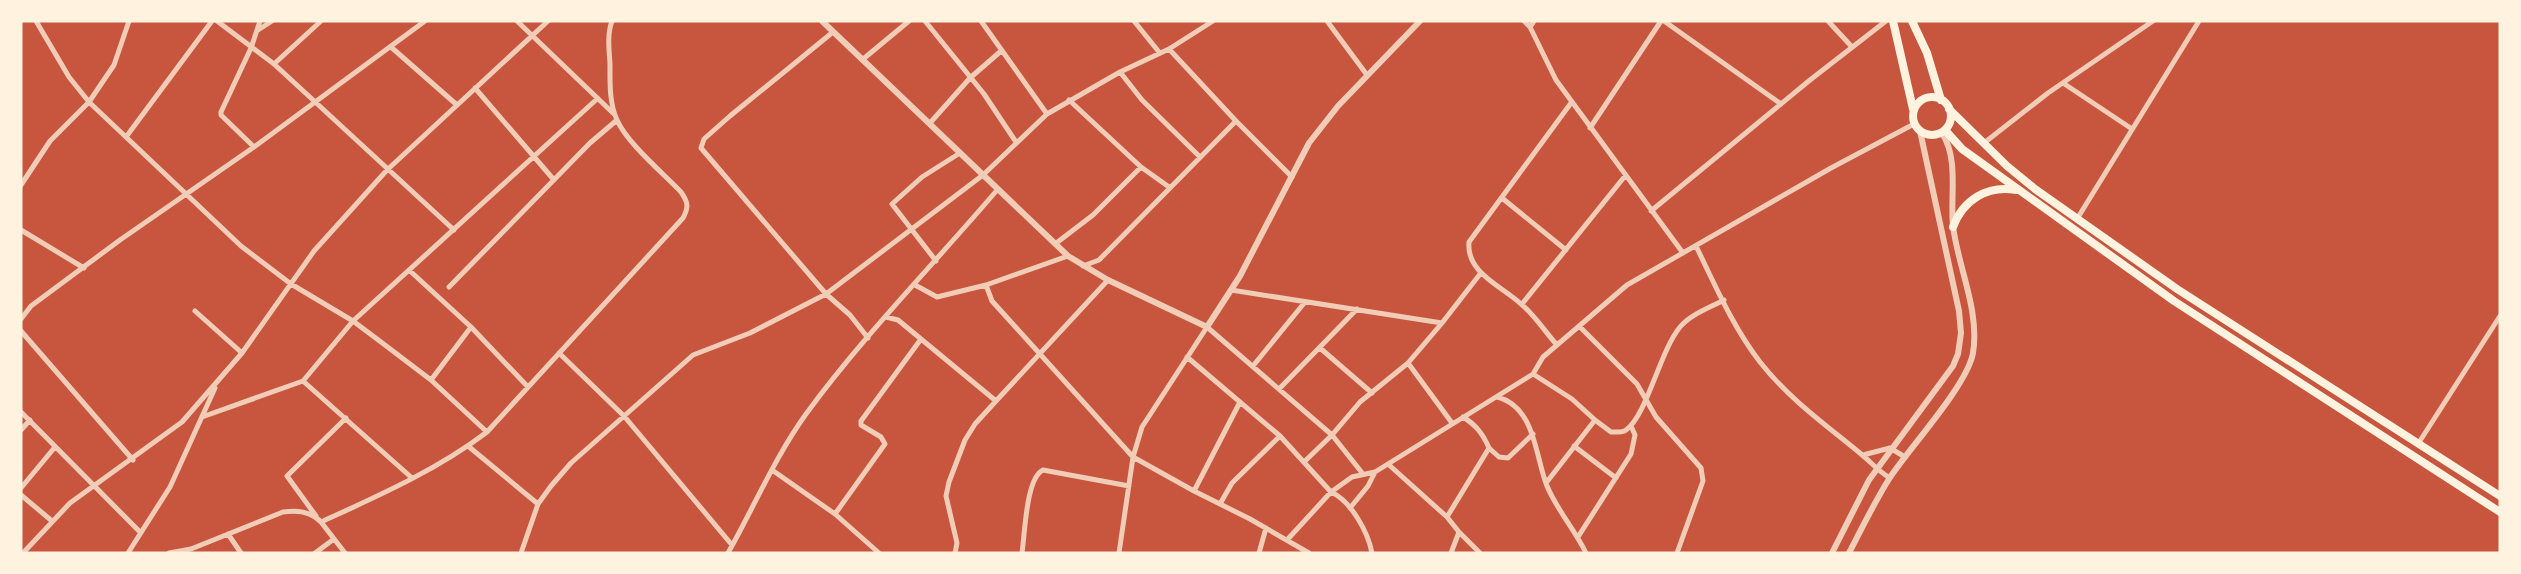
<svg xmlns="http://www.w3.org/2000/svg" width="2521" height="574" viewBox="0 0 2521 574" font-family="Literata,serif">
<rect width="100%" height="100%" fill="#c8553d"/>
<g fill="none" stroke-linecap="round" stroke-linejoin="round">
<path stroke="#f1ccb7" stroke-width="5" d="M 36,21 L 69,77 L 89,102 L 241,246 L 291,284 L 353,321 L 381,342 L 431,380 L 487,432
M 217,21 L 274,64 L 454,230
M 517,21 L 614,114
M 925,21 L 984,94 L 1016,142
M 981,21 L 1047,114
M 1134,21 L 1159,52
M 1327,21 L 1367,75
M 1524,21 L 1530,27
M 1534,21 L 1530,27 L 1556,80 L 1683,253
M 1664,21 L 1781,104
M 1828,21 L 1852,47
M 258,30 L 272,21
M 833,32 L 730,116 L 704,139 L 701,148 L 826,294 L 850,315 L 868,338
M 391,47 L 457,105
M 1169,49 L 1236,121 L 1292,177
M 862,60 L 909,21
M 274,64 L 321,21
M 1120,72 L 1142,100 L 1200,157
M 2063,83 L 2132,129
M 475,88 L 554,180
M 1069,100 L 1141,167 L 1169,187
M 930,123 L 970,78 L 1001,51
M 1590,128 L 1661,21
M 126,137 L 212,21
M 1984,143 L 2048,93 L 2153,21
M 254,147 L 221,115 L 221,112 L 251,48 L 260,21
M 21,185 L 50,141 L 89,102 L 114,65 L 129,21
M 1502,198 L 1566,250
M 1651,211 L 1810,80 L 1886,21
M 2077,219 L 2199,21
M 21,230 L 84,268
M 1055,244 L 1093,215 L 1141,167
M 1696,246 C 1715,285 1733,327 1760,362 C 1789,399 1826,425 1861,454 C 1871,462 1878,471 1890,478
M 1068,256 L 986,285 L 992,301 L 1133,457 L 1194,491 L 1250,519 L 1309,553
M 936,261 L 892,204 L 922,177 L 960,153
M 1083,266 L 1099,260 L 1236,121
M 409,270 L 471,327 L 528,387
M 915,285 L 937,297 L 986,285
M 449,287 L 590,143 L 617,120
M 1231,290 L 1442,323 L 1408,363 L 1360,402 L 1332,435 L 1304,462
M 1522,304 L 1625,176
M 195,311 L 242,353
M 886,317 L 898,320 L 996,401
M 21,319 L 31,306 L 120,240 L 254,147 L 425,21
M 1442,323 L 1480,274
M 1579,326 L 1637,384 L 1656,417 L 1701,468 L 1703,481 L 1677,553
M 21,331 L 133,460
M 1557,345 C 1545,332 1535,315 1521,304 C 1502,286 1466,273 1469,242 L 1571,103
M 1320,348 L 1372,393
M 559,353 L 624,416 L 732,545
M 1187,357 L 1280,436 L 1331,492 C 1351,501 1368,532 1372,553
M 1408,363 L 1452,423
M 1253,366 L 1305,302
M 1533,374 L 1572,399 L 1595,420 L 1546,483
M 431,380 L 471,327
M 303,381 L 412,478
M 1279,389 L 1357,309
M 1497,397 C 1536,407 1535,457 1547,486 C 1557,510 1575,530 1586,553
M 21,412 L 140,532
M 202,417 L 303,381 L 353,321 L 597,99
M 1595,420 L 1611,432 C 1616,432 1622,433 1626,430 C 1647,415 1660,351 1680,327 C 1691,314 1709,308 1724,300
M 21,430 L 30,420
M 2418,444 L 2500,316
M 468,446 L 538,504
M 1574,446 L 1616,478
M 1489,448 L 1499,457 L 1508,458 L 1533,434
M 1863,455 L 1890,448 L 1905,457
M 1388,464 L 1447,517
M 772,470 L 835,514 L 879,553
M 21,488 L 55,447
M 1194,491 L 1240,402
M 21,495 L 52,521
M 1220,504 L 1232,483 L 1280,436
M 1350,508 L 1368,486 L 1375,472
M 835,514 L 885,444 L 881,437 L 861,425 L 861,421 L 921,339
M 316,516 L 287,476 L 346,418
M 321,522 L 345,553
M 1459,532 L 1480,553
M 228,534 L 241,553
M 1578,537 L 1631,454 L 1635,435 L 1631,426
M 1287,540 L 1331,492 L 1352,477 L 1375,472 L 1533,374 L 1543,357 L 1627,285 L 1831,168 L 1914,124
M 23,553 L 70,503 L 182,422 L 242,353 L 314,251 L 387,170 L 548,21
M 128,553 L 170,487 L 215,388
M 169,553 L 191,549 L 283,512 C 297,510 311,511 321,522 C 378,496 437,470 487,432 L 683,218 C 689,207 688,202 681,192 C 663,173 627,143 617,120 C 609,103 610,81 610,63 C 609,50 607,34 612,21
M 315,553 L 334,539
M 521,553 L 538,504 L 551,486 L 571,463 L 693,355 L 750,333 L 826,294 L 983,175 L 1047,114 L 1120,72 L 1169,49 L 1213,21
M 728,553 C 754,507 775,457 806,414 C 864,335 934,264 998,189
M 955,553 L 957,543 L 946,496 L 949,482 L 965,440 L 975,424 L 996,401 L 1108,280
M 1022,553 C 1025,533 1026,478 1043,470 L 1129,486
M 1119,553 L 1133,457 L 1142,427 L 1207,327 L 1332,435 L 1363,474
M 1259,553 L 1266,528
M 1451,553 L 1459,532 L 1447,517 L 1489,448 C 1483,434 1476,425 1463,417"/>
<path stroke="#f1ccb7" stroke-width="6" d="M 822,21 L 1068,256 L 1108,280 L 1207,327 L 1240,276 L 1309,143 L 1338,106 L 1420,21
M 1832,553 L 1869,480 L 1953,366 L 1958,354 L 1961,333 L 1959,311 L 1920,131
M 1849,553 C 1862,528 1874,503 1889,479 C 1909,448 1967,386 1973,353 C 1980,311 1958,267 1953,226 C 1950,196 1959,159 1942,133"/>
<path stroke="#fff3e0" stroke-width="8" d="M 1893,21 L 1913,109
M 1912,21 L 1927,53 L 1941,100
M1913 116a19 19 0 1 1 38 0a19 19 0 1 1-38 0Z
M 1949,109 L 2007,166 L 2035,189 L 2177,289 L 2500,496
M 1945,130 L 1962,149 L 2174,301 L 2500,512
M 1953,227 C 1963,200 1987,185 2016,190"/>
</g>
<rect width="2521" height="574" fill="none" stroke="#fff3e0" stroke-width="45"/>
</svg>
